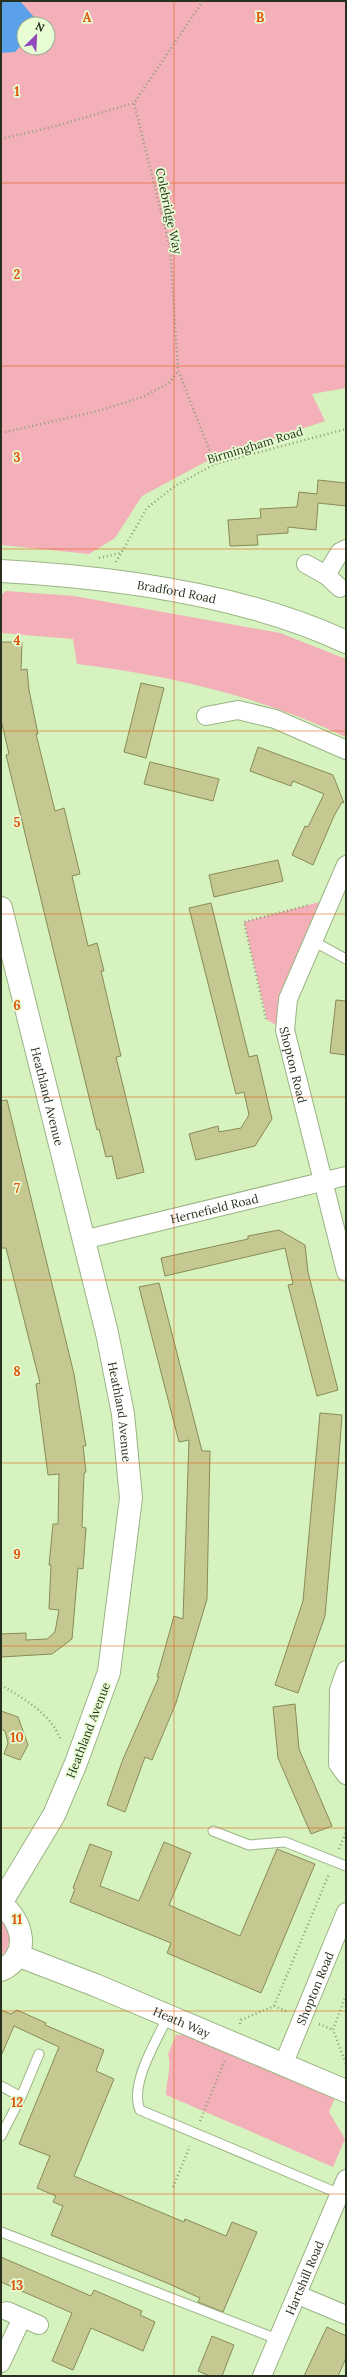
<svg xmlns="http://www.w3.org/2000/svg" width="347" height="2377" viewBox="0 0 347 2377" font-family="Lora,serif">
<rect width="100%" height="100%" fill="#d6f2bf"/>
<path fill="#f4b0b8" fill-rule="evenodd" d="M 1,1 L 346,1 L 346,388 L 312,394 L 325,421 L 205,462 L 142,496 L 115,538 L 89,554 L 1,545 ZM 24,24 L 48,24 L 48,48 L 24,48 Z
M 6,591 L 74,596 L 280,633 L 346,659 L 346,737 C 261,697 169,675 77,664 L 73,639 L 1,633 L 1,595 Z
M 331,899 L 285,1030 L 267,1020 L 244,922 Z
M 1,1919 C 11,1929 13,1947 1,1956 Z
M 176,2035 L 189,2035 L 335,2098 L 329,2112 L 345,2139 L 333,2167 L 166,2095 C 166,2082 172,2065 168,2054 Z"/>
<path fill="#5aa1ea" d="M 1,1 L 20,1 L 40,24 L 24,24 L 24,42 L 15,52 L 1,53 Z"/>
<path fill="#c5c991" stroke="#888b56" d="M 318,480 L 346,483 L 346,506 L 318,503 L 316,530 L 288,527 L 288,533 L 257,535 L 258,545 L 230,546 L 228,520 L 261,518 L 260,509 L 297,507 L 299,492 L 317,494 Z
M 1,642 L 22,642 L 21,670 L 27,669 L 29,690 L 38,734 L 36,734 L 55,811 L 64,808 L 80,874 L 72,876 L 88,946 L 97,943 L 104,971 L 101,971 L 121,1056 L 116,1057 L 144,1172 L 117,1179 L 112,1156 L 106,1157 L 99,1129 L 97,1130 L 6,755 L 9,754 L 1,720 Z
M 141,683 L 164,688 L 146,758 L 124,752 Z
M 258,747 L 333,775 L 344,803 L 342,802 L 334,816 L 313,865 L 292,855 L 305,826 L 308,827 L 324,794 L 293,781 L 291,786 L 250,771 Z
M 150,762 L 219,779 L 213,801 L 144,784 Z
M 278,860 L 283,881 L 214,897 L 209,875 Z
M 211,903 L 249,1057 L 257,1055 L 272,1119 L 255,1146 L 196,1160 L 189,1134 L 218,1126 L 219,1132 L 241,1128 L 249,1115 L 244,1092 L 236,1094 L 189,908 Z
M 336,1000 L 346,1001 L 346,1055 L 330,1053 Z
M 7,1100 L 74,1374 L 86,1446 L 83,1446 L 86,1472 L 84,1473 L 82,1527 L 86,1528 L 83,1569 L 78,1568 L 72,1639 L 52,1654 L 1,1657 L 1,1634 L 26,1633 L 26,1640 L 47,1639 L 55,1632 L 59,1610 L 49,1609 L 51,1565 L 49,1565 L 53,1524 L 58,1524 L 59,1474 L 48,1475 L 36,1384 L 40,1383 L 6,1248 L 1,1248 L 1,1101 Z
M 279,1230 L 305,1245 L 308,1272 L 338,1390 L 317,1396 L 288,1285 L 293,1284 L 285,1248 L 165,1276 L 161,1258 L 248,1239 L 248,1236 Z
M 159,1283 L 202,1451 L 210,1451 L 207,1599 L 176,1703 L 152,1760 L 145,1757 L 125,1812 L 107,1805 L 123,1759 L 159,1677 L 157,1677 L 174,1616 L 183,1619 L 189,1440 L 179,1442 L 139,1287 Z
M 320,1413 L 342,1415 L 339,1456 L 325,1616 L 298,1693 L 275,1685 L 303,1601 Z
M 295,1704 L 299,1749 L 332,1826 L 311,1834 L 278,1758 L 273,1707 Z
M 1,1711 L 18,1717 L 28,1745 L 20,1760 L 4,1754 L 8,1743 L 5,1731 L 1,1729 Z
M 164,1842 L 191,1853 L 169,1905 L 240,1936 L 277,1849 L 315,1864 L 261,1993 L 167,1953 L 171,1943 L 70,1902 L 75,1889 L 73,1888 L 90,1844 L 112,1852 L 100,1886 L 139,1901 Z
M 1,2010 L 11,2014 L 17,2010 L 46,2023 L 45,2025 L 104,2050 L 96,2071 L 114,2079 L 74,2176 L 184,2222 L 185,2219 L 226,2236 L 232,2222 L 257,2232 L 223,2312 L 198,2302 L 200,2298 L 167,2283 L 51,2235 L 63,2206 L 53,2202 L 56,2196 L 37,2188 L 50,2156 L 19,2144 L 59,2047 L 14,2026 L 1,2056 Z
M 1,2257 L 91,2296 L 94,2290 L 142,2311 L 140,2315 L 155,2322 L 143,2351 L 91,2328 L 73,2370 L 52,2361 L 72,2313 L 1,2282 Z
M 327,2327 L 346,2336 L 346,2358 L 338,2376 L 304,2376 Z
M 212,2336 L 234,2345 L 222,2376 L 210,2376 L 198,2371 Z"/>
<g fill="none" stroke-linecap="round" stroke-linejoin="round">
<g stroke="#9ab484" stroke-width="11">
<path id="lane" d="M 313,941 L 346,959
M 213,1831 L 249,1845 L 285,1842 L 346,1866
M 168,2016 C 157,2040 129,2084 140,2110 L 340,2194
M 1,2086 L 21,2097 L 1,2136
M 21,2097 L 39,2054
M 1,2232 L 277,2339"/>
</g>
<g stroke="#9ab484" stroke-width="20">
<g id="street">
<path d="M 306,564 L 326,575 L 340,588"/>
<path d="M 326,575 L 340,552 L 346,549"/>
<path d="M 206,716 L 238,710 L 275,719 L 346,750"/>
<path id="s1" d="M 346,865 L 288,999 L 285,1030 L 346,1272"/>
<path id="s2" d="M 83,1240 L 346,1176"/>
<path d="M 346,1670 L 339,1690 L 338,1764 L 346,1775"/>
<path id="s3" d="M 283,2065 L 346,1912"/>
<path d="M 298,2295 L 346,2315"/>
<path d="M 7,2311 L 39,2325"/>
<path d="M 1,2363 L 22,2318"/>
<path id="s4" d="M 262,2376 L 346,2179"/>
</g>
</g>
<g stroke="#9ab484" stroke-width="24">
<g id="secondary">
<path id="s5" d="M 1,571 C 114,577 243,594 346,642"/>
<path id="s6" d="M 1,908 L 107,1333 L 123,1414 L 131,1498 L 109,1672 L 76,1763 L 54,1815 L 1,1903"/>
<path d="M 1,1904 C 23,1921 32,1956 1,1970"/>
<path id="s7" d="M 17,1955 L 95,1985 L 346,2091"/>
</g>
</g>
<path stroke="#8b9f79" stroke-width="2.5" stroke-dasharray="1 3" stroke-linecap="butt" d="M 203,1 L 134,103 L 170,248 L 178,370 L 215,464
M 1,139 L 56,126 L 134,103
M 1,433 L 94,412 L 143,397 L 169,383 L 178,371
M 99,558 L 120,553
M 116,562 L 147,508 L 175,486 L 215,464 L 346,429
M 266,1019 L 244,922 L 309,905
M 1,1685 C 24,1699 52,1714 61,1741
M 339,1849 L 346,1832
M 346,1995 L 333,2030 L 346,2064
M 274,2006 L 329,1874
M 240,2024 L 241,2020 L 274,2006 L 286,2011
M 319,2024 L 333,2030
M 200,2121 L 225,2060
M 173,2187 L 190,2146"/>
<use href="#lane" stroke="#fff" stroke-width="9"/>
<use href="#street" stroke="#fff" stroke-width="18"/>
<use href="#secondary" stroke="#fff" stroke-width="22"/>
</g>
<path fill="none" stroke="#de570d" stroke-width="1" stroke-opacity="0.55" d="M 174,1 L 174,2376M 1,183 L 346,183M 1,366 L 346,366M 1,549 L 346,549M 1,731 L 346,731M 1,914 L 346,914M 1,1097 L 346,1097M 1,1280 L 346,1280M 1,1463 L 346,1463M 1,1646 L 346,1646M 1,1828 L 346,1828M 1,2011 L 346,2011M 1,2194 L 346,2194"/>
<g text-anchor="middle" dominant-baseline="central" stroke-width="3.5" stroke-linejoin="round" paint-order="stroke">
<g font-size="12" fill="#27311d" stroke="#e7fdd4">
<text transform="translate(169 211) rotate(78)">Colebridge Way</text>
<text transform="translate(255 445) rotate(-17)">Birmingham Road</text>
<text stroke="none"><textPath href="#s5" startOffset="177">Bradford Road</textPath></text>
<text stroke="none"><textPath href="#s1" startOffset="213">Shopton Road</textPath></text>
<text stroke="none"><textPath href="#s6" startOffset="194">Heathland Avenue</textPath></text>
<text stroke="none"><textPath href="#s2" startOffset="135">Hernefield Road</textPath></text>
<text stroke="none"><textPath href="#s6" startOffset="518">Heathland Avenue</textPath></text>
<text transform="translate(88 1730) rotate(-69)">Heathland Avenue</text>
<text stroke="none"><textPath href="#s3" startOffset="83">Shopton Road</textPath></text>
<text stroke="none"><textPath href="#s7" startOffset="178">Heath Way</textPath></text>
<text stroke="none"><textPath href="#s4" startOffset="107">Hartshill Road</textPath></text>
</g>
</g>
<g font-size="13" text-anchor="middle" font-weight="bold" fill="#de570d" stroke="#e7fdd4" stroke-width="3.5" stroke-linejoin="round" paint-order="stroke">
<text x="87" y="22">A</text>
<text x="260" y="22">B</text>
<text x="17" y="96">1</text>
<text x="17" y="279">2</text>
<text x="17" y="462">3</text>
<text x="17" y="645">4</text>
<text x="17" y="827">5</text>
<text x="17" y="1010">6</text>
<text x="17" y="1193">7</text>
<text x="17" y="1376">8</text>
<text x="17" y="1559">9</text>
<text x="17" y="1742">10</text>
<text x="17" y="1924">11</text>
<text x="17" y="2107">12</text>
<text x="17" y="2290">13</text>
</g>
<rect width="347" height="2377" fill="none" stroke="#27311d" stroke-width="4"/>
<g transform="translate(36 36) rotate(24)"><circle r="19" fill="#e7fdd4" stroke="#9aab8b"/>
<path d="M0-3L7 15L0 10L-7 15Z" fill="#9048bb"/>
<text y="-6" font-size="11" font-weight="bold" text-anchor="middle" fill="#27311d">N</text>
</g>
</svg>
